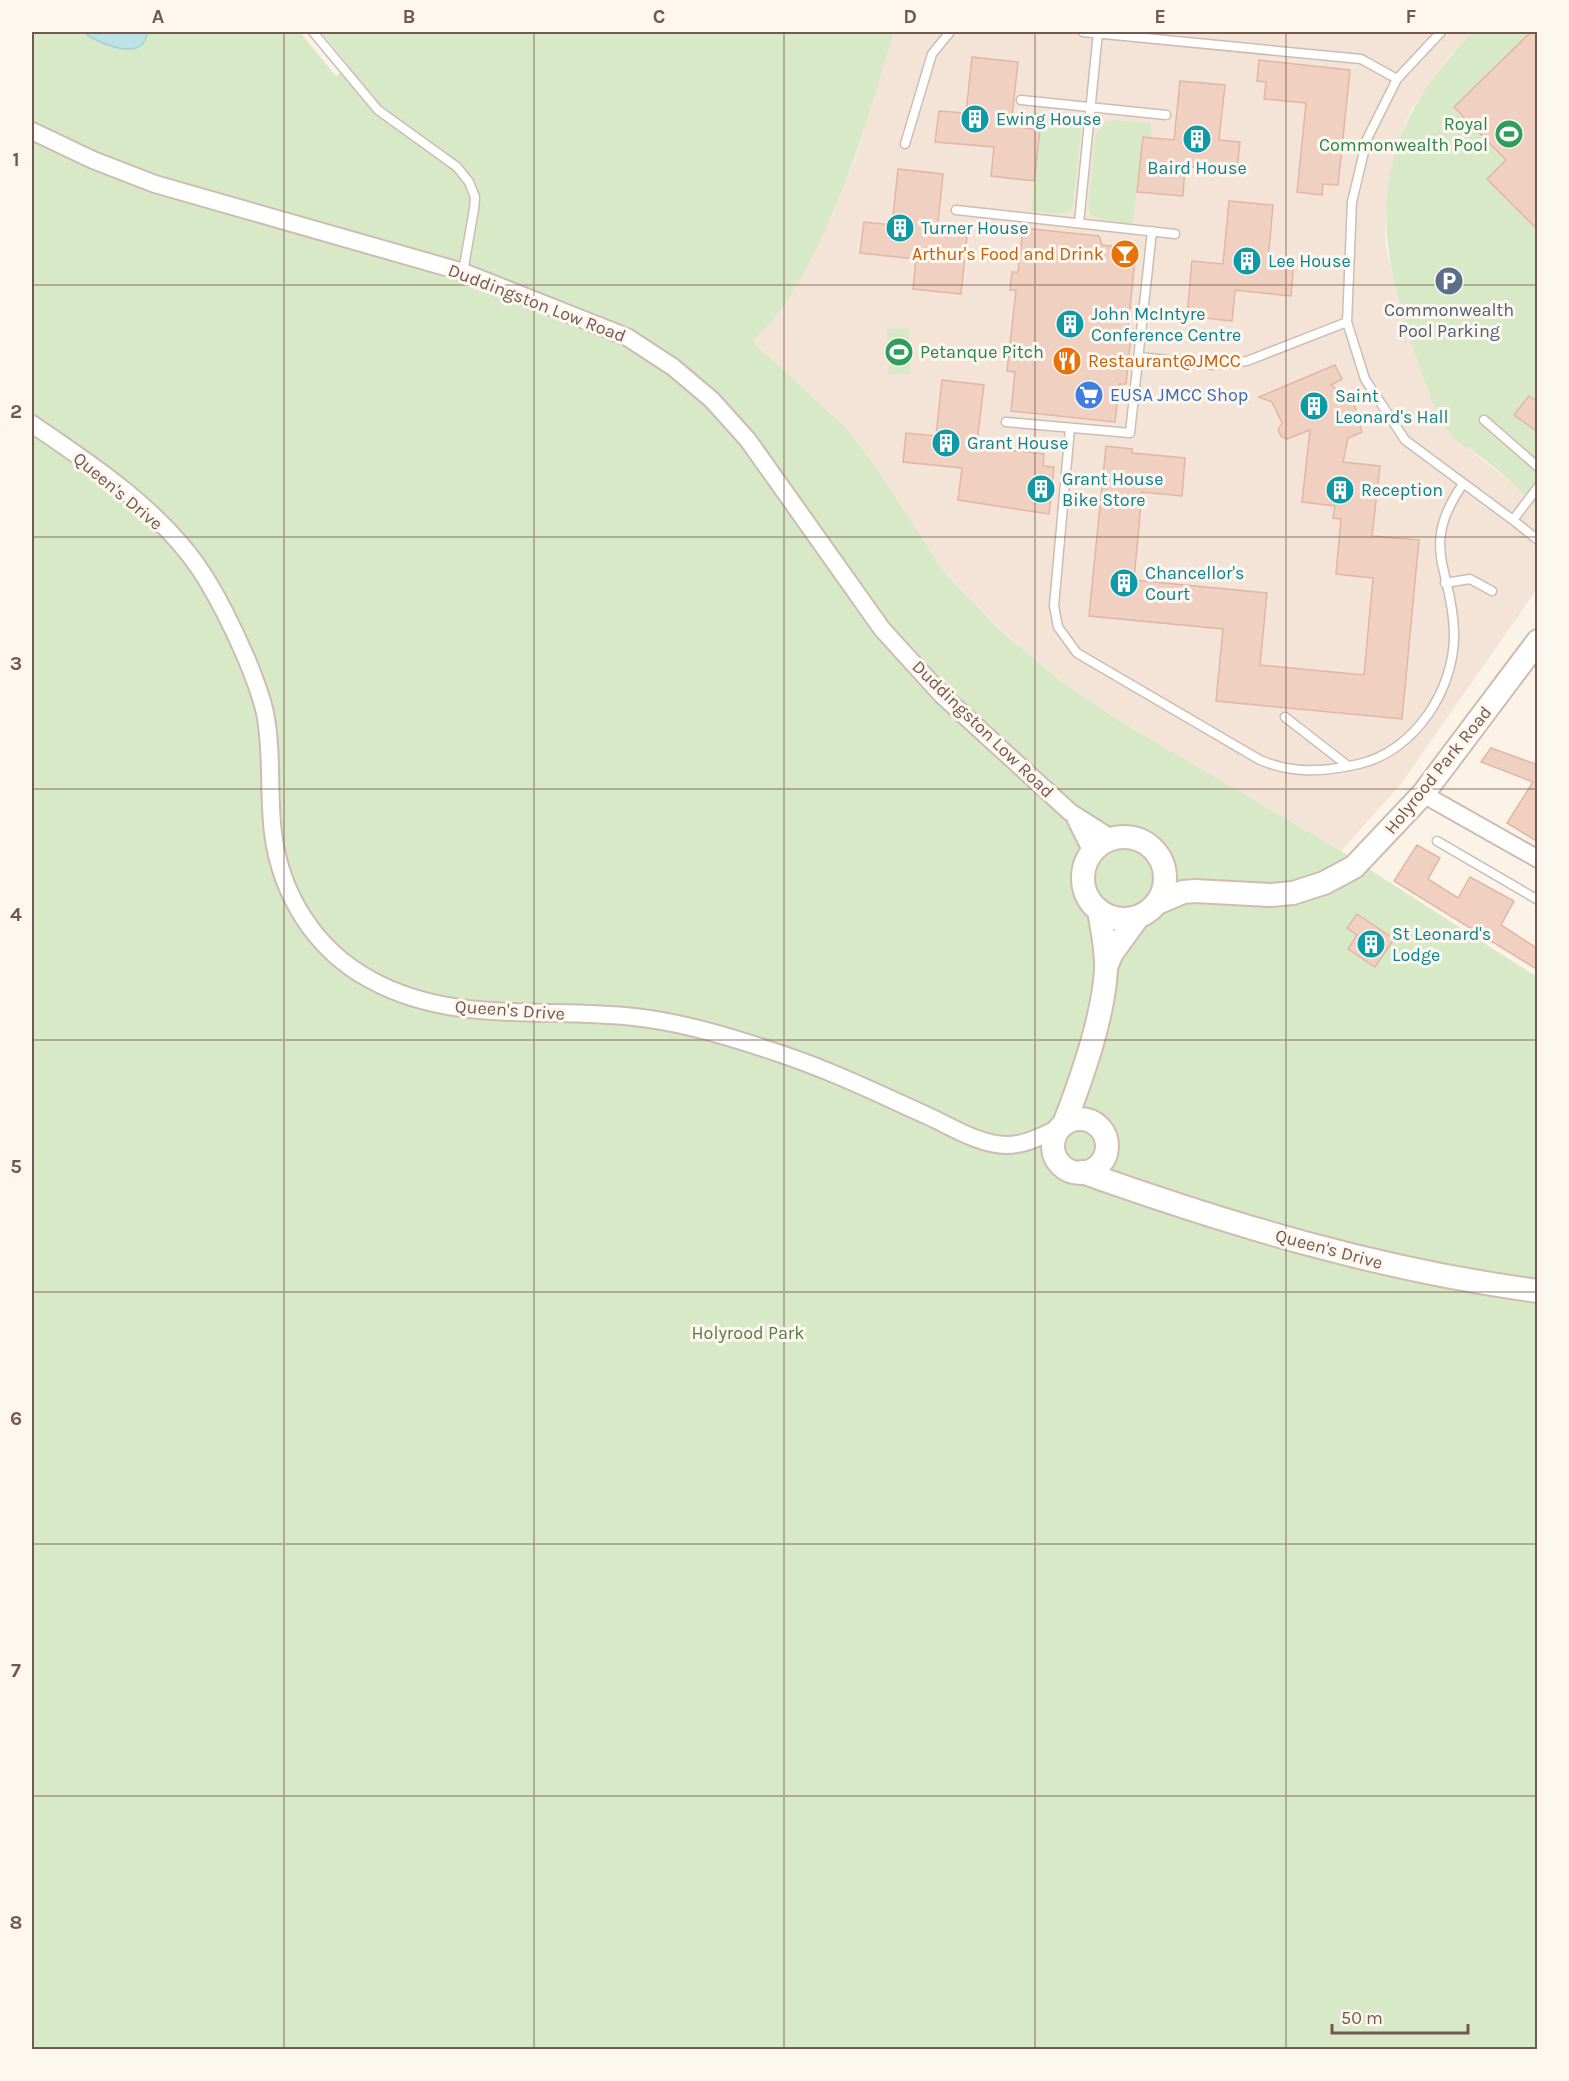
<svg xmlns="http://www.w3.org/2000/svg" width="1569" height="2081" viewBox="0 0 1569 2081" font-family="Karla,sans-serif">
<rect width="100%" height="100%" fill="#fbf3e8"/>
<path fill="#f3e4d7" d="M 894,32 L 1473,32 L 1449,56 L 1410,112 L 1394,157 L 1387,200 L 1385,241 L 1399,307 L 1450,435 L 1523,491 L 1537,511 L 1537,589 L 1401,784 L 1341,851 L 1118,720 L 1062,682 L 1002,631 L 944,572 L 879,472 L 847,429 L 753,342 L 779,312 L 833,215 L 858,150 Z"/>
<path fill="#d7e9c7" d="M 32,32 L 300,32 L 336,76 L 349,66 L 321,32 L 894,32 C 865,128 838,226 780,311 C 772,322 761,331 753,342 L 847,429 L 879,472 L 944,572 L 1001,631 L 1062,682 L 1118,720 L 1341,851 L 1537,977 L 1537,2049 L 32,2049 Z
M 1473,32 L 1537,32 L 1537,511 C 1521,488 1501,472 1478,455 C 1470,449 1455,442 1449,433 C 1434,412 1421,370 1412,345 C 1368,218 1376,130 1473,32 Z
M 1034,111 L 1072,118 L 1079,123 L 1081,131 L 1073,204 L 1069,212 L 1057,214 L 1031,211 L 1040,130 L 1033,129 Z
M 1112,120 L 1150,123 L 1152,138 L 1142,138 L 1133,224 L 1115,223 L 1091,215 L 1088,206 L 1096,134 L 1105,122 Z
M 909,328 L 910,374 L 889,374 L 887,329 Z"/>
<path fill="#bde2e5" stroke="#a4d2d6" stroke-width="1.5" d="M 86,32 L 147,32 C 145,63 102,44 87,35 Z"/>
<path fill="#f0d0c1" stroke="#e2b6a2" stroke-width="1.5" d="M 1531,32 L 1538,32 L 1538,230 L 1487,179 L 1506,160 L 1454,107 Z
M 972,57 L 1018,62 L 1011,126 L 1040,130 L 1034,181 L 991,176 L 994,147 L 935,142 L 939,111 L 966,113 Z
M 1259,60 L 1350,70 L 1338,185 L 1323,184 L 1322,195 L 1297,192 L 1306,103 L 1264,99 L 1266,82 L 1257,81 Z
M 1180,81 L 1225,85 L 1219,140 L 1240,142 L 1237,171 L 1185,166 L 1183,196 L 1137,192 L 1143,137 L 1174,140 Z
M 898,169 L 943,174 L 937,232 L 967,236 L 961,294 L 913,289 L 916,259 L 860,253 L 864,222 L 892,225 Z
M 1229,201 L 1273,205 L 1268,260 L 1294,263 L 1291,296 L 1235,290 L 1232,321 L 1187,316 L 1192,261 L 1223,264 Z
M 1023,228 L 1099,236 L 1102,245 L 1136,249 L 1128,328 L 1132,328 L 1126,384 L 1119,384 L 1115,422 L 1011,411 L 1015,372 L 1007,371 L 1016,290 L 1010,290 L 1012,272 L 1018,272 Z
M 1335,365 L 1342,379 L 1331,385 L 1354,404 L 1362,432 L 1348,438 L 1343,462 L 1380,466 L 1372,536 L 1419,540 L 1402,719 L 1216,701 L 1223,629 L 1089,616 L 1106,446 L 1132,449 L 1132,453 L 1185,458 L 1182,496 L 1142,492 L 1134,580 L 1267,593 L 1260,665 L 1364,675 L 1373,578 L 1336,574 L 1341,519 L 1333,518 L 1335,506 L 1302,502 L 1310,430 L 1287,439 L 1281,436 L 1278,430 L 1282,423 L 1272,402 L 1259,397 Z
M 942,380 L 984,385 L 977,442 L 1009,446 L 1009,450 L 1044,454 L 1043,466 L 1054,467 L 1049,514 L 958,500 L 962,468 L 903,462 L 906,433 L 936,436 Z
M 1529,396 L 1538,402 L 1538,432 L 1514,415 Z
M 1491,748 L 1538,765 L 1538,842 L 1507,823 L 1533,782 L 1481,762 Z
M 1417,845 L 1440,858 L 1428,879 L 1458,898 L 1470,877 L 1514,901 L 1501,925 L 1538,949 L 1538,970 L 1394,881 Z
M 1357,914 L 1394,939 L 1375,967 L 1348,949 L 1357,935 L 1347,928 Z"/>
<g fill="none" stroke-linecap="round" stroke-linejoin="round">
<g stroke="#cfbcb1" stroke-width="11">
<path id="lane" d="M 313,32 L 378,110 L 457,167 L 469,182 L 475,197 L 474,209 L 463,272
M 1083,32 L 1361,59 L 1397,79
M 1441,32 L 1397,79 L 1367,139 L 1352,202 L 1347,322 L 1365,379 L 1405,440 L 1513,520
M 1021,100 L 1166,115
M 905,144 L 932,54 L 950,32
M 956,210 L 1175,234
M 1079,223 L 1098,32
M 1139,357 L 1214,365 L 1247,361 L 1347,322
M 1484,420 L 1538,467
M 1006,422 L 1130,433 L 1152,231
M 1070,428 L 1054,606 L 1058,627 L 1077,653 L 1260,760 C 1293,774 1324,772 1359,764 C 1415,751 1455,689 1454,633 C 1453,569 1418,548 1463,484
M 1538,487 L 1513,520 L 1538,540
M 1445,583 L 1470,579 L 1492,591
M 1285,717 L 1348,766
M 1437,841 L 1538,900"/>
</g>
<g stroke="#cfbcb1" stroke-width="20">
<path id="street" d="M 32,131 L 93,160 L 155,184 L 463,272 L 627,337 L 673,367 L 712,400 L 748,440 L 882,629 L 942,695 L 1070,812 L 1111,838
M 32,424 C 93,465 165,513 205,577 C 221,603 235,632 247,660 C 254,677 261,695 265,713 C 273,753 268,794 273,833 C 281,895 315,950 371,980 C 453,1025 546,1007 634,1017 C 683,1022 732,1037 778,1053 C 830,1070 879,1094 928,1116 C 952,1127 980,1145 1007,1145 C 1026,1145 1043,1135 1060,1128
M 1423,794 L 1538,859
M 1076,820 L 1092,852"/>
</g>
<g stroke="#d2bcaf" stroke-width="26">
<path id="secondary" d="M1083 878a41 41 0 1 1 82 0a41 41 0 1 1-82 0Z
M 1157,903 L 1183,892 L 1195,891 L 1270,895 L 1293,893 L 1324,883 L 1354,867 L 1423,794 L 1538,641
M 1106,967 L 1112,953 L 1138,917
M1053 1146a27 27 0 1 1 54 0a27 27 0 1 1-54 0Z
M 1064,1124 C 1082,1078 1103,1019 1106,970 C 1107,950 1102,930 1099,910
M 1082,1172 C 1231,1225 1380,1270 1538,1291"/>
</g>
<use href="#lane" stroke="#fff" stroke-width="8"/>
<use href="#street" stroke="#fff" stroke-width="16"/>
<use href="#secondary" stroke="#fff" stroke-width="22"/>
</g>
<path fill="none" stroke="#75584d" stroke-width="1.5" stroke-opacity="0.55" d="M 284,32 L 284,2050M 534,32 L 534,2050M 784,32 L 784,2050M 1035,32 L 1035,2050M 1286,32 L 1286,2050M 32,285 L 1538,285M 32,537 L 1538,537M 32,789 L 1538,789M 32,1040 L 1538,1040M 32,1292 L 1538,1292M 32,1544 L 1538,1544M 32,1796 L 1538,1796"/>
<defs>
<g id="building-disc" transform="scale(1.5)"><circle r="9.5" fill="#0f9aa8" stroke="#fef7ef"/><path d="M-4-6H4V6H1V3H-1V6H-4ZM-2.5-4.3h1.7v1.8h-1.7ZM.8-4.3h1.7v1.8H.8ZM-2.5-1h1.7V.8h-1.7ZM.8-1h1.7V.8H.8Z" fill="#fff"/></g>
<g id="stadium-disc" transform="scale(1.5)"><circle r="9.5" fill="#2e9e5b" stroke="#fef7ef"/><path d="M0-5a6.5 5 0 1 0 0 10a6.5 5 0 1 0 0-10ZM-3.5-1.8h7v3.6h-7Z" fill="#fff"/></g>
<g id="bar-disc" transform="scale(1.5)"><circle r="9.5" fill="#e8710a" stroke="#fef7ef"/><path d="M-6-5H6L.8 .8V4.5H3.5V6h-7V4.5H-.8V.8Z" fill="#fff"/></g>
<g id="parking-disc" transform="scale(1.5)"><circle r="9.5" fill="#5c6f8a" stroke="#fef7ef"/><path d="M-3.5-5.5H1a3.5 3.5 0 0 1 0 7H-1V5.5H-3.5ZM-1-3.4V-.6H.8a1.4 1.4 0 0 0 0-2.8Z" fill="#fff"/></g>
<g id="restaurant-disc" transform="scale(1.5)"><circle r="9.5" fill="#e8710a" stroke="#fef7ef"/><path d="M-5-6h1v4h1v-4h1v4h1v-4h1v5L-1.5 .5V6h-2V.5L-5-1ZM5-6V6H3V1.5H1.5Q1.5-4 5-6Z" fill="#fff"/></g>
<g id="supermarket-disc" transform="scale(1.5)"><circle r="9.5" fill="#3f7fe0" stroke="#fef7ef"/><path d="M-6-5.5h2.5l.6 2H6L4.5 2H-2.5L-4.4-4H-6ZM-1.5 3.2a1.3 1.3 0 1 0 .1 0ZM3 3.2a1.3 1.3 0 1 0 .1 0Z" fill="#fff"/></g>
</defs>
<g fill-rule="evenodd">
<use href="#building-disc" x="975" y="119"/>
<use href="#stadium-disc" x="1509" y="134"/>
<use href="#building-disc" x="1197" y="139"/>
<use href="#building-disc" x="900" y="228"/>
<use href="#bar-disc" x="1125" y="254"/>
<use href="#building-disc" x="1247" y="261"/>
<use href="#parking-disc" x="1449" y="281"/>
<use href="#building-disc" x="1070" y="324"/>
<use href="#stadium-disc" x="899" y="352"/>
<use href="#restaurant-disc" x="1067" y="361"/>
<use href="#supermarket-disc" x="1089" y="395"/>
<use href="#building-disc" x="1314" y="406"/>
<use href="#building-disc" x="946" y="443"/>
<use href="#building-disc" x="1041" y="489"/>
<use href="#building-disc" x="1340" y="490"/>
<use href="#building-disc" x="1124" y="583"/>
<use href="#building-disc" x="1371" y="944"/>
</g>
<g text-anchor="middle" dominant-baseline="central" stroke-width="6" stroke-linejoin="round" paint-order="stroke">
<g font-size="18" fill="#0d838f" stroke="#fef7ef" text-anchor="start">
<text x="996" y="119">Ewing House</text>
<text x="1197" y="168" text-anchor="middle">Baird House</text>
<text x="921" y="228">Turner House</text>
<text x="1268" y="261">Lee House</text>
<text x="1091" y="314">John McIntyre<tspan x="1091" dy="21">Conference Centre</tspan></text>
<text x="1335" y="396">Saint<tspan x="1335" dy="21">Leonard's Hall</tspan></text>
<text x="967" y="443">Grant House</text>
<text x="1062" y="479">Grant House<tspan x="1062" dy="21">Bike Store</tspan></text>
<text x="1361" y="490">Reception</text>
<text x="1145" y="573">Chancellor's<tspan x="1145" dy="21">Court</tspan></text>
<text x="1392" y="934">St Leonard's<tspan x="1392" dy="21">Lodge</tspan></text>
</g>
<g font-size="18" fill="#27864d" stroke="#fef7ef" text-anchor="end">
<text x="1488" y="124">Royal<tspan x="1488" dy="21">Commonwealth Pool</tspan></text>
<text x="920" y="352" text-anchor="start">Petanque Pitch</text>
</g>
<g font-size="18" fill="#c56008" stroke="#fef7ef" text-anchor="end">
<text x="1104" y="254">Arthur's Food and Drink</text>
<text x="1088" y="361" text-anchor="start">Restaurant@JMCC</text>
</g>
<g font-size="18" fill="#75584d" stroke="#fef7ef">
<text transform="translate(537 303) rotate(21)">Duddingston Low Road</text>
<text transform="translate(118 491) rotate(40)">Queen's Drive</text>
<text transform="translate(983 729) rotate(44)">Duddingston Low Road</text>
<text transform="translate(1438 770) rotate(-51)">Holyrood Park Road</text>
<text transform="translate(510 1010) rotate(4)">Queen's Drive</text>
<text transform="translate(1329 1249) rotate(15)">Queen's Drive</text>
</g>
<g font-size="18" fill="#4e5e75" stroke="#fef7ef">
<text x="1449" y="310">Commonwealth<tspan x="1449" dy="21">Pool Parking</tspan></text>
</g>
<g font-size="18" fill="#366cbe" stroke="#fef7ef" text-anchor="start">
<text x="1110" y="395">EUSA JMCC Shop</text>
</g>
<g font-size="18" fill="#597a45" stroke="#fef7ef">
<text x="748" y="1333">Holyrood Park</text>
</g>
</g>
<rect width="1569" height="2081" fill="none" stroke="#fef7ef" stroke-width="66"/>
<path d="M1332 2024v9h136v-9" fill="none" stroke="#75584d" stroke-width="3"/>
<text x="1341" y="2024" font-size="18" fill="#75584d" stroke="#fef7ef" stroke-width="4.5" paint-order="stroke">50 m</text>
<rect x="33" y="33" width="1503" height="2015" fill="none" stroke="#75584d" stroke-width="2"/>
<g font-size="20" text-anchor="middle" font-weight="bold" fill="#75584d">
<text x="158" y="23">A</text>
<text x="409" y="23">B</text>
<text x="659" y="23">C</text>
<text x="910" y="23">D</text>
<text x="1160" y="23">E</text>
<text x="1411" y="23">F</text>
<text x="16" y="166">1</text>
<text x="16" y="418">2</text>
<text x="16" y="670">3</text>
<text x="16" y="921">4</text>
<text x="16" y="1173">5</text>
<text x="16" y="1425">6</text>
<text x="16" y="1677">7</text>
<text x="16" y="1929">8</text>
</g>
</svg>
